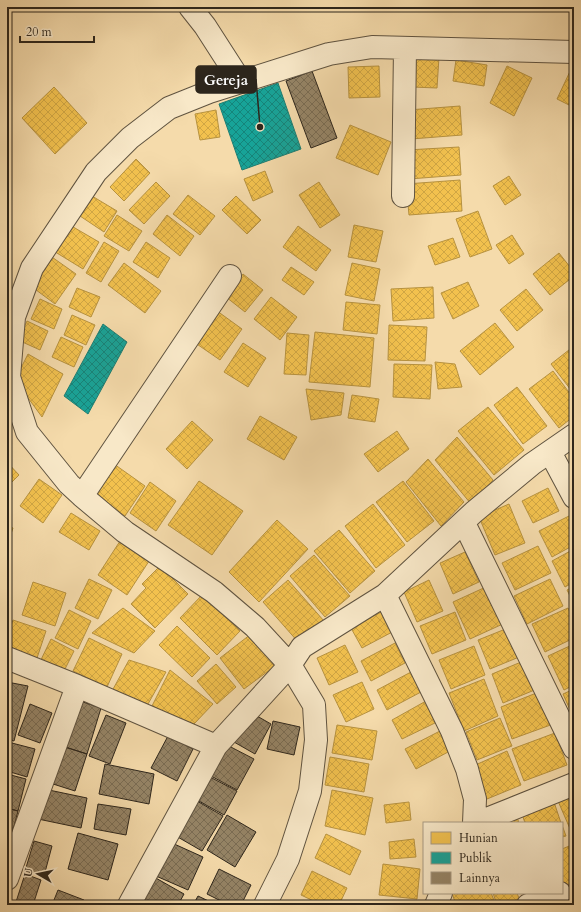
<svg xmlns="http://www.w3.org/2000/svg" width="581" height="912" viewBox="0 0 581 912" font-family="Cardo,serif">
<defs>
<pattern id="homes-cross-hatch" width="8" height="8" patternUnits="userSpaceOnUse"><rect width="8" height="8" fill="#f2c14e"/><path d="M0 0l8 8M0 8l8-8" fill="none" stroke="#d0a644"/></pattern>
<pattern id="public-cross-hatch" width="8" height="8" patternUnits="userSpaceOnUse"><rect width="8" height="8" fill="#17a398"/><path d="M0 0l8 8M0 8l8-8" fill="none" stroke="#15857b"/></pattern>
<pattern id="building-cross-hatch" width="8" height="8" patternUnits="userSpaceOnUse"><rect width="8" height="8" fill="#958466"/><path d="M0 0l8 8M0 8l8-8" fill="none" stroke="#7a6c53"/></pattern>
</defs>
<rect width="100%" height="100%" fill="#f5dbab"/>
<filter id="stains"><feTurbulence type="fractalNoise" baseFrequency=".005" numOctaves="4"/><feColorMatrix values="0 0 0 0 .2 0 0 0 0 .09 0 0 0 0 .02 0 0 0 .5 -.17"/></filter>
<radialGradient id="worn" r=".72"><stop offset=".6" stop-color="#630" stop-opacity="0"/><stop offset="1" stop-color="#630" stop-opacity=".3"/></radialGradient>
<path fill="url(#homes-cross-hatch)" stroke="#b7923f" d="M 413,56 L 439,57 L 437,88 L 412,87 Z
M 456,60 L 487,65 L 484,86 L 453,81 Z
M 573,65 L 574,66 L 573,107 L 557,99 Z
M 379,66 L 380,97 L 349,98 L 348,67 Z
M 507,66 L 532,78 L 514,116 L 490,103 Z
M 54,87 L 87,123 L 55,154 L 22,118 Z
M 460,106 L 462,135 L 411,139 L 408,110 Z
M 216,110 L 220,137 L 200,140 L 195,114 Z
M 350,125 L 391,142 L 378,175 L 336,158 Z
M 459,147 L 461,175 L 409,179 L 407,150 Z
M 136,159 L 150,173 L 124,201 L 110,187 Z
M 265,171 L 273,192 L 253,201 L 244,179 Z
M 509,176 L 521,195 L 505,205 L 493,186 Z
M 460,180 L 462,211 L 409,215 L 406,184 Z
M 156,182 L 170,196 L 144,224 L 129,210 Z
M 319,182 L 340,215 L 320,228 L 299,195 Z
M 188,195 L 215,216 L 200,235 L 173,214 Z
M 92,196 L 117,211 L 104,232 L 80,216 Z
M 236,196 L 261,220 L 247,234 L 222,210 Z
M 478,211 L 492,249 L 470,257 L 456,219 Z
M 117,215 L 142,231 L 129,251 L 104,236 Z
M 167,215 L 194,236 L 180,256 L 153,234 Z
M 68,224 L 99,242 L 83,269 L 52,250 Z
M 354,225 L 383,231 L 376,262 L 348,257 Z
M 298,226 L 331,250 L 316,271 L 283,247 Z
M 512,235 L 524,254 L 509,264 L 496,245 Z
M 453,238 L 460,257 L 435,265 L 428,246 Z
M 104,242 L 119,251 L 101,282 L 86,273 Z
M 146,242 L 170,258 L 158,278 L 133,262 Z
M 559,253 L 574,272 L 574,276 L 550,295 L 533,274 Z
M 49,255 L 76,274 L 55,304 L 28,284 Z
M 124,263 L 161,291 L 145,313 L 108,285 Z
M 352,263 L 380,269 L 374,301 L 345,295 Z
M 291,267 L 314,282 L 304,295 L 282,280 Z
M 243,274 L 263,290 L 245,312 L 226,297 Z
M 468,282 L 479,306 L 453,319 L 441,293 Z
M 433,287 L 434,318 L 393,321 L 391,289 Z
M 77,288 L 100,297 L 91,317 L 69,307 Z
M 526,289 L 543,310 L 517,331 L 500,310 Z
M 271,297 L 297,317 L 280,340 L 254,319 Z
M 40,299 L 62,309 L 54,329 L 31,319 Z
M 346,302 L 380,305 L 377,334 L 343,330 Z
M 213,308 L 242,329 L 220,360 L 191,340 Z
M 72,315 L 95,325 L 86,345 L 64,335 Z
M 27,321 L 48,331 L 40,350 L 18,340 Z
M 495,323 L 514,347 L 480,375 L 460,351 Z
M 389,325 L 427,327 L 425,361 L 388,360 Z
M 315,332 L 374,338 L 370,387 L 309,382 Z
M 287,333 L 309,335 L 306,375 L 284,374 Z
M 61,337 L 83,347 L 74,367 L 52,357 Z
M 243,343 L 266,358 L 248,387 L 224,372 Z
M 574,346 L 574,394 L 551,364 Z
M 28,354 L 63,374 L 42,417 L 15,380 Z
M 435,362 L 455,364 L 462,387 L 438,389 Z
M 394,364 L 432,365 L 430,399 L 393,397 Z
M 553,371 L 574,399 L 574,416 L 559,428 L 529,389 Z
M 517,387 L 547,426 L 523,444 L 494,405 Z
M 306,389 L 344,393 L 341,415 L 311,420 Z
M 352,395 L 379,399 L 375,422 L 348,418 Z
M 488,407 L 524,450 L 494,475 L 458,431 Z
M 260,416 L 297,437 L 284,460 L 247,439 Z
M 192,421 L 213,440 L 187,469 L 166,449 Z
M 397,431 L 409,449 L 378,472 L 364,454 Z
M 457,437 L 493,480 L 471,504 L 435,460 Z
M 428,459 L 464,502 L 441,526 L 406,482 Z
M 7,462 L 19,475 L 7,487 Z
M 114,464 L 145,486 L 125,516 L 93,494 Z
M 39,479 L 62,495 L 43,523 L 20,506 Z
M 199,481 L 243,511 L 212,555 L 168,525 Z
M 403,481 L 434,521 L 407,542 L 376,502 Z
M 150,482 L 176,501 L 156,531 L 130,513 Z
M 548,488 L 559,511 L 533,523 L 522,501 Z
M 373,504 L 405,545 L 376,568 L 345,526 Z
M 509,504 L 525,543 L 495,555 L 479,517 Z
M 71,513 L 100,531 L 89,550 L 59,532 Z
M 571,515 L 574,521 L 574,545 L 552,557 L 539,531 Z
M 277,520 L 308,549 L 259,602 L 229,572 Z
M 7,526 L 13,528 L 7,546 Z
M 339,530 L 375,571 L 350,593 L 314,551 Z
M 122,538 L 151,558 L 127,595 L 98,575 Z
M 538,546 L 551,573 L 515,590 L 502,563 Z
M 574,549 L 574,582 L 565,587 L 552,561 Z
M 465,552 L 479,582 L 453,594 L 440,563 Z
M 314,555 L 350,596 L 325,617 L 290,576 Z
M 160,566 L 188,594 L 155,628 L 131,604 L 146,588 L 142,584 Z
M 89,579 L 112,590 L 98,619 L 75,608 Z
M 550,579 L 563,606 L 527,624 L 514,596 Z
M 288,580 L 324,621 L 299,643 L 263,602 Z
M 429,580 L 443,611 L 417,622 L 404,592 Z
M 33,582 L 66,593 L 55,626 L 22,615 Z
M 488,586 L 505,623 L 470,639 L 453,602 Z
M 574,586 L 574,604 L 567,590 Z
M 203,594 L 240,631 L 217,655 L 180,618 Z
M 123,608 L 155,631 L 134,653 L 92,633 Z
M 568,608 L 574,621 L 574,638 L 545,652 L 532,624 Z
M 69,610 L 91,621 L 78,649 L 55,638 Z
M 385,610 L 396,630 L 362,648 L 351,628 Z
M 455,612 L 466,640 L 432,654 L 420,626 Z
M 13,620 L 46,631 L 35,664 L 7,654 L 7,638 Z
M 177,626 L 210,658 L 192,677 L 159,645 Z
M 513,626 L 524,655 L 490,669 L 478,640 Z
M 251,634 L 275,666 L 244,689 L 220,658 Z
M 89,638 L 122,654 L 107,687 L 73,671 Z
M 51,639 L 74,651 L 60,679 L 37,668 Z
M 395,643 L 405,663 L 371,681 L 361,661 Z
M 574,644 L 574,685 L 564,690 L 548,656 Z
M 345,645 L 358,672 L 329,685 L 317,658 Z
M 474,646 L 485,675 L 451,689 L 439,660 Z
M 129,660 L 166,672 L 148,704 L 112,691 Z
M 526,660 L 537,689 L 503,703 L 492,674 Z
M 216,664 L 236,687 L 217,704 L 197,681 Z
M 170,670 L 213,704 L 194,724 L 151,708 Z
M 411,672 L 421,692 L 387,710 L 377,690 Z
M 484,679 L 498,716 L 464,731 L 449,693 Z
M 362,682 L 374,709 L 346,722 L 333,695 Z
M 574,689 L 574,719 L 563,694 Z
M 544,690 L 556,723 L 512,739 L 501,707 Z
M 426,701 L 437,722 L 402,739 L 392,720 Z
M 500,718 L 512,746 L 477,760 L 466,732 Z
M 337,725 L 377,731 L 372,760 L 332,753 Z
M 440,731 L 450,751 L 416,769 L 405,749 Z
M 555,733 L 567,765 L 524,781 L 512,749 Z
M 507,751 L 521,785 L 487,799 L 473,766 Z
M 330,757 L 369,764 L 364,792 L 325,785 Z
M 332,790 L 373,798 L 365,835 L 325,826 Z
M 574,794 L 574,838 L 558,801 Z
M 409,802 L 411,820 L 386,823 L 384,805 Z
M 554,802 L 561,823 L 525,823 L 522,814 Z
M 516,814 L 519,823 L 492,823 Z
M 562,825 L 566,836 L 562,837 Z
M 326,834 L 361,851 L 350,875 L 315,858 Z
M 414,839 L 416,857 L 390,859 L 389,842 Z
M 574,844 L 574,882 L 562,887 L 562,849 Z
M 383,864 L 420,869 L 417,899 L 379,895 Z
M 312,871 L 347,888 L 339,905 L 322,905 L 301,895 Z
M 452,893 L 491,893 L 496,905 L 456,905 Z
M 493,893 L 517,893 L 520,901 L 509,905 L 497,905 Z"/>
<path fill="url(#public-cross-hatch)" stroke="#1e7e73" d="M 278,83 L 301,149 L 242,170 L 219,104 Z
M 103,324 L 127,342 L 88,414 L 64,396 Z"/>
<path fill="url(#building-cross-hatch)" stroke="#2d261c" d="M 312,71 L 337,138 L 311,148 L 286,81 Z
M 7,682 L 28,686 L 14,741 L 7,739 Z
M 77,700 L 101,708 L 87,754 L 62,746 Z
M 30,704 L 52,713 L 40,743 L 18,735 Z
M 250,712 L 271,724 L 255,754 L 234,742 Z
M 106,715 L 126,723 L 110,764 L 89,756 Z
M 273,721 L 300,727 L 294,755 L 267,749 Z
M 168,736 L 193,749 L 177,781 L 151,768 Z
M 8,742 L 35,749 L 27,777 L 7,771 Z
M 227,745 L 254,759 L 237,790 L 211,776 Z
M 62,746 L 87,754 L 75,791 L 50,783 Z
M 105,764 L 154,774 L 149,804 L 99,794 Z
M 7,774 L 26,779 L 18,811 L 7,808 Z
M 210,777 L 237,791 L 224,815 L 197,800 Z
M 44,789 L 87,798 L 81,828 L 38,819 Z
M 197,801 L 223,816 L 202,851 L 176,836 Z
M 98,804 L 131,809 L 126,835 L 94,829 Z
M 7,808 L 18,811 L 11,838 L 7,837 Z
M 227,815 L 256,832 L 235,867 L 207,850 Z
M 78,833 L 118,844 L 108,880 L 68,869 Z
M 34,841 L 52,846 L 44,876 L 25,871 Z
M 172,843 L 203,857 L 188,890 L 156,876 Z
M 219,869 L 251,885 L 241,905 L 229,905 L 207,894 Z
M 25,874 L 41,880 L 33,905 L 15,905 Z
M 154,877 L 184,894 L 178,905 L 138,905 Z
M 58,890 L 84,900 L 83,905 L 52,905 Z
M 198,896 L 217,905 L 193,905 Z"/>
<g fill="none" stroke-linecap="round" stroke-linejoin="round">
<g stroke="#5f5340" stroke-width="24">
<path id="minor" d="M 190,7 L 205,26 L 241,82
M 403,196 L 405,48
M 550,452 L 574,497
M 82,496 L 230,276
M 464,523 L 574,748
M 385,595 L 452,731 L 467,769 L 475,799 L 474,823
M 7,658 L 77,686 L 216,746
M 477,823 L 574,784
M 7,879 L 77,686
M 129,905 L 216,746 L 290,665 L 302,647 L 385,595 L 474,512 L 532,464 L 574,435
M 265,905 L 288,859 L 310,791 L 316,740 L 314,705 L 290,665 L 255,627 L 214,592 L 125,532 L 82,496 L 69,484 L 27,432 L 9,377 L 14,317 L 32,268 L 96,172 L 130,138 L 169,108 L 209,92 L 329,54 L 372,47 L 574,52
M 436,905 L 441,893
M 528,905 L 560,893"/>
</g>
<use href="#minor" stroke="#f8e8c8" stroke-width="22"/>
</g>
<path fill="none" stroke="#2d261c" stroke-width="1.5" d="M260 127L256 79"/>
<circle fill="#2d261c" stroke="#f8e8c8" stroke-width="1.5" cx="260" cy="127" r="4"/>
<rect fill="#2d261c" stroke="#2d261c" stroke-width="1.5" x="196" y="66" width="60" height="27" rx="4"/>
<g font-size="15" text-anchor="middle" font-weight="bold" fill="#fff">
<text x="226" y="85">Gereja</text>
</g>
<rect width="581" height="912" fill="none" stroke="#f5dbab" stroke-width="24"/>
<rect x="8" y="8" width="565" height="896" fill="none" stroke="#2d261c" stroke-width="2"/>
<rect x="12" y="12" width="557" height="888" fill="none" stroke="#2d261c"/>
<rect x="423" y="822" width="140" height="72" fill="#f8e8c8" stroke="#a79a83"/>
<rect x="431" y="832" width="20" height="12" fill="#f2c14e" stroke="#a79a83"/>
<text x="459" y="842" font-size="12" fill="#2d261c">Hunian</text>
<rect x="431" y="852" width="20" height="12" fill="#17a398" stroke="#a79a83"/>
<text x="459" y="862" font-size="12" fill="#2d261c">Publik</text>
<rect x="431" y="872" width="20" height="12" fill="#958466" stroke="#a79a83"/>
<text x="459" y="882" font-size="12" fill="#2d261c">Lainnya</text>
<g transform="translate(38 874) rotate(279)" stroke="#f8e8c8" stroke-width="3" paint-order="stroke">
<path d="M0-3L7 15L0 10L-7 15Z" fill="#2d261c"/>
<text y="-6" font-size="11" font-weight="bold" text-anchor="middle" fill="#2d261c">U</text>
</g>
<path d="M20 36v6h74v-6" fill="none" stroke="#2d261c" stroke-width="2"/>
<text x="26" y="36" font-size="12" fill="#2d261c" stroke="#f8e8c8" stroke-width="3" paint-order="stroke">20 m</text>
<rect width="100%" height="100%" filter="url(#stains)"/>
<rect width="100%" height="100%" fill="url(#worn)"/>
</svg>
